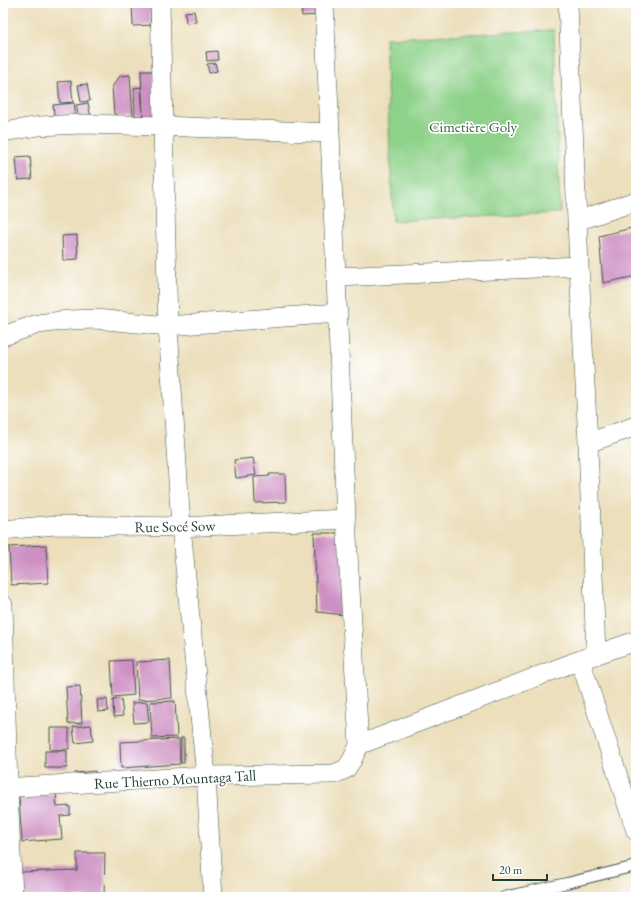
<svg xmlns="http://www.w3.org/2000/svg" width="639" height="900" viewBox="0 0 639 900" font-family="'EB Garamond',serif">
<rect width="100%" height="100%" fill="#fff"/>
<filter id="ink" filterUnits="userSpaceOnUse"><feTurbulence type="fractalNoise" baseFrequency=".025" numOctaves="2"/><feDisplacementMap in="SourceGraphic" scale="8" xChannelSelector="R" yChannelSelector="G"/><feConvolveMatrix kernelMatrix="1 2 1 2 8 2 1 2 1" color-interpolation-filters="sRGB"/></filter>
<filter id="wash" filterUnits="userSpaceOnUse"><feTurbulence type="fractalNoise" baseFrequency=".012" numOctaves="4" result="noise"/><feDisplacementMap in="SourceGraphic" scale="16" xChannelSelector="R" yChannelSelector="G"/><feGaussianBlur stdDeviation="0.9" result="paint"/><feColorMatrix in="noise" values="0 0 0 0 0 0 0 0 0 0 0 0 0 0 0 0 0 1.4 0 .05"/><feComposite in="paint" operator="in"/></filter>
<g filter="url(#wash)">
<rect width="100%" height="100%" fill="#ecdfbc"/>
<path fill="#8ed189" stroke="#56875e" d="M 554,30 L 560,213 L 393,221 L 385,38 Z"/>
<g id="blocks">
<path fill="#ce90c3" d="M 132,3 L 150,3 L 151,25 L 133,26 Z
M 301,3 L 318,3 L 319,15 L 302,16 Z
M 194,11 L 196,22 L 186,23 L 185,12 Z
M 217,51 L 218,60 L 207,61 L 206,52 Z
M 215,63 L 217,71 L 209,73 L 207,64 Z
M 141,71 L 154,71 L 156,118 L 143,119 Z
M 130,75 L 133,116 L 117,117 L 117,114 L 114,114 L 112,87 L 120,76 Z
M 71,81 L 73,102 L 60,103 L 58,82 Z
M 87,84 L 90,101 L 81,102 L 78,85 Z
M 141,87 L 143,116 L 135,116 L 134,88 Z
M 74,103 L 76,119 L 55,122 L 53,105 Z
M 88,103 L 91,118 L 79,119 L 76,105 Z
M 30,156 L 32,179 L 18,180 L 16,157 Z
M 636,227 L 636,276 L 603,283 L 599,236 Z
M 77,235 L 78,259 L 63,260 L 62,236 Z
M 253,458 L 256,475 L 236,478 L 234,460 Z
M 269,474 L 285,474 L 286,502 L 255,503 L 254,477 L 270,476 Z
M 314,533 L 344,533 L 345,615 L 317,612 Z
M 46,545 L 48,583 L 11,585 L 9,547 Z
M 132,660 L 134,695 L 113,697 L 111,661 Z
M 170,660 L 172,698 L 138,700 L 136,662 Z
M 80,686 L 82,723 L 68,724 L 66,687 Z
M 107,699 L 108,711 L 98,712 L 97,700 Z
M 121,699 L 123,716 L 114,717 L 113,700 Z
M 175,701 L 177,737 L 152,738 L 150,702 Z
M 147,702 L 149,722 L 134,723 L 132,703 Z
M 91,725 L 93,741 L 75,743 L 73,727 Z
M 50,728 L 69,728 L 69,749 L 50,750 Z
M 181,738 L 184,738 L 184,763 L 181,763 Z
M 179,739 L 180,764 L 121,768 L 120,742 Z
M 45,751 L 67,751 L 67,768 L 45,768 Z
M 95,771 L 96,778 L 76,780 L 75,773 Z
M 56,794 L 57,807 L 70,806 L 70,815 L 60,816 L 62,839 L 22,842 L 19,796 Z
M 77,853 L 105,853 L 104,897 L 22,897 L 21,872 L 77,870 Z"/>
</g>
</g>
<g filter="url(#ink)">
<use href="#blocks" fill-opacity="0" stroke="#3e5548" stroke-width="1"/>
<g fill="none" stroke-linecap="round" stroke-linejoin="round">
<g stroke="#3e5548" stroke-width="12">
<path id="service" d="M 504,897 L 567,883 L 636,866"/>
</g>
<g stroke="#3e5548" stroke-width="20">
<path id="minor" d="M 160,3 L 168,326 L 181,527 L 206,776 L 213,897
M 568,3 L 577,221 L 579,266 L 588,443 L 596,655
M 3,132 L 39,126 L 81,124 L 163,126 L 330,133
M 577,221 L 636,201
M 337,277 L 579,266
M 3,336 L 38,324 L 69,320 L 96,319 L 168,326 L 338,313
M 588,443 L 636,426
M 3,530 L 55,525 L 181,527 L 346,519
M 3,605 L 8,789 L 13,897
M 580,660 L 636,831
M 359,745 L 580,660 L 636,641
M 3,788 L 206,776 L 334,774 L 346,769 L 352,760 L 359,745 L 346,519 L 330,133 L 324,3"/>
</g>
<use href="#service" stroke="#fff" stroke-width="10"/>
<use href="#minor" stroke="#fff" stroke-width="19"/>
</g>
</g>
<g text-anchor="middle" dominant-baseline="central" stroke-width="3.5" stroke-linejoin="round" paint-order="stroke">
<g font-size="15" fill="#3b6249" stroke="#fff">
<text x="473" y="126">Cimetière Goly</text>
</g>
<g font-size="15" fill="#1f3d34" stroke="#fff">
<text transform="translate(175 526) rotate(-1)">Rue Socé Sow</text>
<text transform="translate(175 779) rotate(-3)">Rue Thierno Mountaga Tall</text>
</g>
</g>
<rect width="639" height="900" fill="none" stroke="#fff" stroke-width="16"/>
<path d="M493 874v6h54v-6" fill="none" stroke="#1f3d34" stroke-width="2"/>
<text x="499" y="874" font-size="12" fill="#1f3d34" stroke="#ffffff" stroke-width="3" paint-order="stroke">20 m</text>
</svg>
